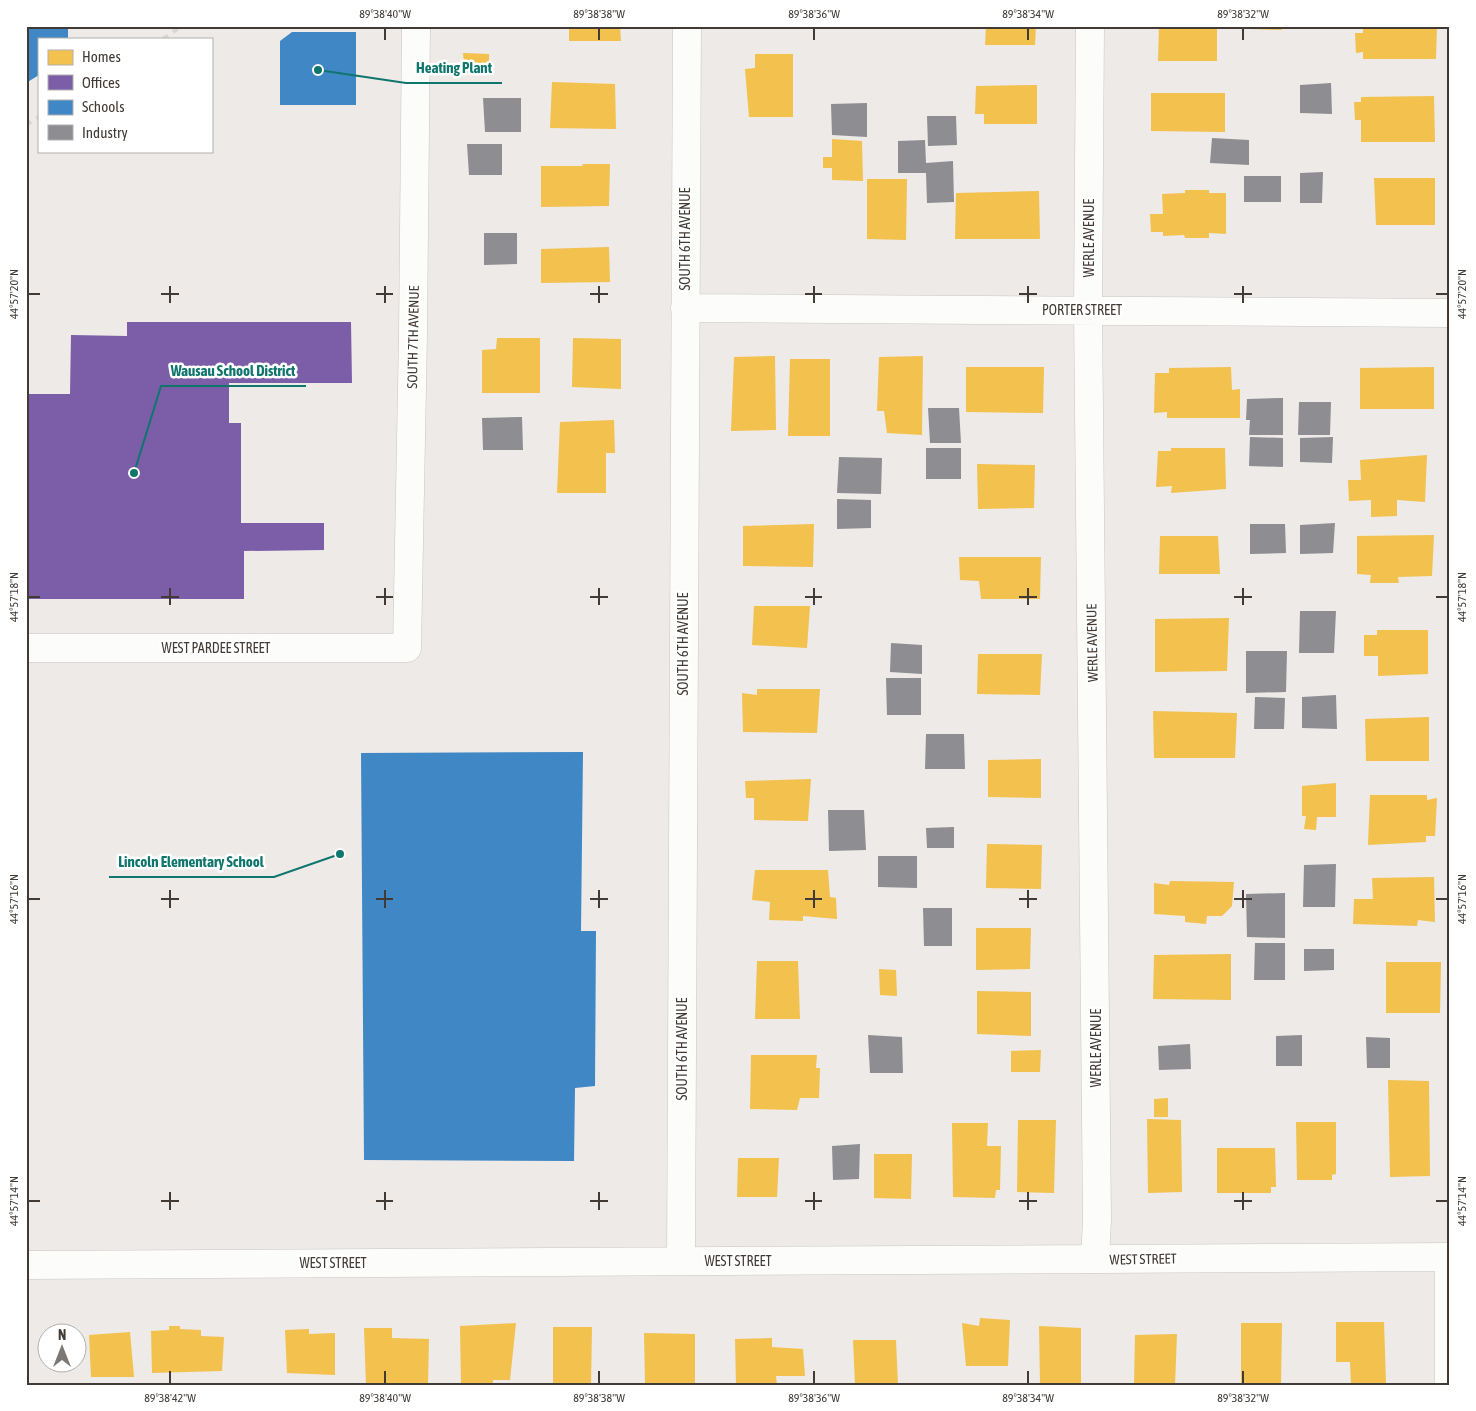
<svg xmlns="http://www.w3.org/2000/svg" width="1476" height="1411" viewBox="0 0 1476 1411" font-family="'Asap Condensed',sans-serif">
<rect width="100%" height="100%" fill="#edeae7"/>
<path fill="#f2c14e" d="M 569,26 L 620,26 L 621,41 L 569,41 Z
M 751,26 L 822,26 L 822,28 L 751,29 Z
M 986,26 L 1036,26 L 1035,45 L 985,45 Z
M 1159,26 L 1217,26 L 1217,61 L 1158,61 Z
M 1249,26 L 1281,26 L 1282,30 L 1249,29 Z
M 1363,26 L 1437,26 L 1436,59 L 1363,59 L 1363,52 L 1356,53 L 1355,33 L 1363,33 Z
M 463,53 L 489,54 L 489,73 L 465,73 Z
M 755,54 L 793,54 L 793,117 L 749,117 L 745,69 L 755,68 Z
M 552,82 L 615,84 L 616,129 L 550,128 Z
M 1037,85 L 1037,124 L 984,124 L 984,114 L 975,114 L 976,86 Z
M 1151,93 L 1225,93 L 1225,132 L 1151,131 Z
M 1434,96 L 1435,142 L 1361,142 L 1361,120 L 1355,120 L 1354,102 L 1361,102 L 1361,97 Z
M 832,139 L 862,141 L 863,181 L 832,180 L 832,168 L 823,168 L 823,157 L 832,157 Z
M 583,164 L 610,164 L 609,206 L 541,207 L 541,166 L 582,166 Z
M 1374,178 L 1435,178 L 1435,225 L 1376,225 Z
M 867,179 L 907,179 L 906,240 L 867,239 Z
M 1185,190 L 1209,190 L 1209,193 L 1226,193 L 1226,234 L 1209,233 L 1209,238 L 1185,238 L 1184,235 L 1163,236 L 1163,232 L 1151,232 L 1150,214 L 1163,214 L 1162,194 L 1185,193 Z
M 1039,191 L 1040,239 L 955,239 L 956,193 Z
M 609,247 L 610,282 L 541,283 L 541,249 Z
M 497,338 L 540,338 L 540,393 L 482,393 L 482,350 L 496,349 Z
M 573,338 L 621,339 L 621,389 L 572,387 Z
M 775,356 L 776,430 L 731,431 L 734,357 Z
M 923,356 L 922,435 L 887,433 L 884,411 L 877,411 L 879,357 Z
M 790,359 L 830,359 L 830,436 L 788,436 Z
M 966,367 L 1044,367 L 1043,413 L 966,412 Z
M 1231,367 L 1232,390 L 1240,389 L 1240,418 L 1167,418 L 1167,412 L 1154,413 L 1155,373 L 1169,373 L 1169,368 Z
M 1434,367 L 1434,409 L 1360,409 L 1360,368 Z
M 614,420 L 615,453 L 606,453 L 606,493 L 557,493 L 560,422 Z
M 1171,448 L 1225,448 L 1226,489 L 1171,493 L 1172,486 L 1156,487 L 1158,451 L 1171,451 Z
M 1427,455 L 1425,502 L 1397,500 L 1397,516 L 1371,517 L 1371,500 L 1349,501 L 1348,480 L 1361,480 L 1360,460 Z
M 977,464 L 1035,465 L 1034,508 L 978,509 Z
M 814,524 L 813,567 L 743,566 L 743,526 Z
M 1434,535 L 1432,576 L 1398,577 L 1399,583 L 1370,583 L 1371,575 L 1357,574 L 1357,536 Z
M 1160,536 L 1218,536 L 1220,574 L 1159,574 Z
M 959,557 L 1041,557 L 1040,599 L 981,599 L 979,581 L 960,580 Z
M 754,606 L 810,606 L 807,648 L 752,645 Z
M 1229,618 L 1227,671 L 1155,672 L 1155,619 Z
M 1377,630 L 1428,630 L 1428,674 L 1378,676 L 1378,656 L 1364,656 L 1364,635 L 1377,635 Z
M 978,654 L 1042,654 L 1040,695 L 977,694 Z
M 757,689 L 820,689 L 817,733 L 743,732 L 742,693 L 757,695 Z
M 1153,711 L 1237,713 L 1235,758 L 1154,758 Z
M 1429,717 L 1429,761 L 1366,761 L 1365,719 Z
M 1041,759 L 1041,798 L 988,797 L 988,760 Z
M 811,779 L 808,821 L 754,820 L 754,798 L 746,798 L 745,781 Z
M 1336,783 L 1336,817 L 1317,817 L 1316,830 L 1304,829 L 1306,816 L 1302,816 L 1302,786 Z
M 1370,795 L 1427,795 L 1427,800 L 1437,798 L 1435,836 L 1426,836 L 1426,842 L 1368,845 Z
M 987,844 L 1042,845 L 1041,889 L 986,888 Z
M 755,870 L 828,870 L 830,897 L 836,898 L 837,919 L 803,916 L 803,921 L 769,920 L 770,902 L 752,900 Z
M 1434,877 L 1435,922 L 1418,920 L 1417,926 L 1353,924 L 1354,899 L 1373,899 L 1372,878 Z
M 1170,881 L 1234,882 L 1232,906 L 1222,916 L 1207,916 L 1206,924 L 1185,922 L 1185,916 L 1154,914 L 1154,883 L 1169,885 Z
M 976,928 L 1031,928 L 1030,969 L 976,970 Z
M 1231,954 L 1231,1000 L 1153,999 L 1154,955 Z
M 757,961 L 798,961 L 800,1019 L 755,1019 Z
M 1386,962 L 1441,962 L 1440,1013 L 1386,1013 Z
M 879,969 L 896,970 L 897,996 L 880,995 Z
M 977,991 L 1031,992 L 1031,1036 L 977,1034 Z
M 1041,1050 L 1040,1072 L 1011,1072 L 1011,1051 Z
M 751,1055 L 817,1055 L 816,1068 L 820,1068 L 819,1098 L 800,1098 L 797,1110 L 750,1109 Z
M 1388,1080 L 1429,1081 L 1430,1176 L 1390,1177 Z
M 1168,1098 L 1168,1117 L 1154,1117 L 1154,1099 Z
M 1147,1119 L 1181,1120 L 1182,1192 L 1148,1193 Z
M 1018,1120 L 1056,1120 L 1054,1193 L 1017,1192 Z
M 1296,1122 L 1336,1122 L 1336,1174 L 1332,1175 L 1332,1180 L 1297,1180 Z
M 952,1123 L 988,1123 L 987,1146 L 1001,1146 L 1000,1190 L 996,1190 L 995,1198 L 953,1197 Z
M 1217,1148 L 1275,1148 L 1276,1187 L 1271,1187 L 1271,1193 L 1217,1193 Z
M 874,1154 L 912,1154 L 911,1199 L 874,1198 Z
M 738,1158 L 779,1158 L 777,1197 L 737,1197 Z
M 980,1318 L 1010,1320 L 1008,1366 L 966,1366 L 962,1323 L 979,1326 Z
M 1336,1322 L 1384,1322 L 1386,1383 L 1351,1385 L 1350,1362 L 1336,1362 Z
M 516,1323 L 510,1380 L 493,1380 L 493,1385 L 461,1385 L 460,1326 Z
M 1241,1323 L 1282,1323 L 1281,1385 L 1241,1385 Z
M 169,1326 L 180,1326 L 180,1329 L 201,1330 L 201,1336 L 224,1337 L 222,1371 L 152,1373 L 151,1331 L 169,1330 Z
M 1039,1326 L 1081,1328 L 1081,1383 L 1040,1383 Z
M 553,1327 L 592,1327 L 591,1385 L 553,1385 Z
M 364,1328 L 392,1328 L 392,1338 L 429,1339 L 428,1385 L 366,1385 Z
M 309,1329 L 309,1334 L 335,1333 L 335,1375 L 287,1373 L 285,1330 Z
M 130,1332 L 134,1377 L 91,1377 L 89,1335 Z
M 644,1333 L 695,1334 L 695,1385 L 645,1385 Z
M 1177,1334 L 1175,1385 L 1134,1385 L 1135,1335 Z
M 772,1338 L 772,1347 L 803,1349 L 805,1376 L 776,1376 L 777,1385 L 736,1385 L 735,1339 Z
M 853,1340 L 896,1340 L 898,1385 L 855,1385 Z"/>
<path fill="#7b5ea7" d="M 127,322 L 351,322 L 352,383 L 229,383 L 229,423 L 241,423 L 241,523 L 324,523 L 324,550 L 244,551 L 244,599 L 26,599 L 26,394 L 70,394 L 71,335 L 127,336 Z"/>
<path fill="#3f88c5" d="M 26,26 L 68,26 L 68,39 L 39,39 L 39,75 L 26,83 Z
M 292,32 L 356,32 L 356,105 L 280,105 L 280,41 Z
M 583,752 L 581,931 L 596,931 L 595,1086 L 575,1088 L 574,1161 L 364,1160 L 361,753 Z"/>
<path fill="#8d8d92" d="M 1331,83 L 1332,114 L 1300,113 L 1300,85 Z
M 483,98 L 521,98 L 521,132 L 485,132 Z
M 867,103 L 867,137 L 832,135 L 831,104 Z
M 927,116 L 956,116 L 957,145 L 928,146 Z
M 1212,138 L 1249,140 L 1249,165 L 1210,163 Z
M 925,140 L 926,163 L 953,161 L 954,202 L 927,203 L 926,173 L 898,173 L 898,141 Z
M 467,144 L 502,144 L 502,175 L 469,175 Z
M 1323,172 L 1322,203 L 1300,203 L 1300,173 Z
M 1244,176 L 1281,176 L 1281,202 L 1244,202 Z
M 484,233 L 517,233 L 517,264 L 484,265 Z
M 1283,398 L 1283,435 L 1249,435 L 1250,420 L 1246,420 L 1247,399 Z
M 1299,402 L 1331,402 L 1330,435 L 1298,435 Z
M 928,408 L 959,408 L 961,443 L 930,443 Z
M 522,417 L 523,450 L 483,450 L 482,418 Z
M 1250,437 L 1283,438 L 1283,467 L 1249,466 Z
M 1333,437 L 1332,463 L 1300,462 L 1300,438 Z
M 926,448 L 961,448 L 961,479 L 926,479 Z
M 839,457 L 882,458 L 881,494 L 837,493 Z
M 837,499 L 871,500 L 871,528 L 837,529 Z
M 1335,523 L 1333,553 L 1300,554 L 1300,525 Z
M 1250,524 L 1285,524 L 1286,553 L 1250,554 Z
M 1300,611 L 1336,611 L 1334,653 L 1299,653 Z
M 891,643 L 922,645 L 922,674 L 890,672 Z
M 1246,651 L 1287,651 L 1286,692 L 1246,693 Z
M 886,678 L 921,678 L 921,715 L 887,715 Z
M 1336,695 L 1337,729 L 1302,728 L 1302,697 Z
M 1255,697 L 1285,698 L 1284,729 L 1254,729 Z
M 926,734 L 964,734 L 965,769 L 925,769 Z
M 828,810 L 864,810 L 866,850 L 829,851 Z
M 954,827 L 954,848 L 927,848 L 926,828 Z
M 878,856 L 917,856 L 917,888 L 878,887 Z
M 1336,864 L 1335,907 L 1303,907 L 1304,865 Z
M 1285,893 L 1285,938 L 1247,937 L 1246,894 Z
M 923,908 L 952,908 L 952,946 L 924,946 Z
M 1255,943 L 1285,943 L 1285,980 L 1254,980 Z
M 1304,949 L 1334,949 L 1334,970 L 1304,971 Z
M 868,1035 L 902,1037 L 903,1073 L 870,1073 Z
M 1302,1035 L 1302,1066 L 1276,1066 L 1276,1036 Z
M 1366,1037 L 1390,1038 L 1390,1068 L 1367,1068 Z
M 1190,1044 L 1191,1069 L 1159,1070 L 1158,1046 Z
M 860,1144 L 859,1179 L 833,1180 L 832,1146 Z"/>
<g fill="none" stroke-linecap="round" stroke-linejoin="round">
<g stroke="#c9c6c3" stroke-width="29">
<path id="minor" d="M 1090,26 L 1088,310 L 1097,1220 L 1095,1259
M 685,308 L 1450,313
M 26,648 L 407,648 L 413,335 L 416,26
M 1449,1257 L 1449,1385
M 681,1261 L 687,26
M 26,1265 L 1450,1257"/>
</g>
<use href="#minor" stroke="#fcfcfb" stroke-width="28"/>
<path stroke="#d8d7d7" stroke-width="4" stroke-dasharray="6 6" stroke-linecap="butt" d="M 163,39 L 182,26
M 26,125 L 39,117"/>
</g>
<path fill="none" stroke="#413a35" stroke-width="2" d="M 385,28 L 385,40M 599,28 L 599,40M 814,28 L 814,40M 1028,28 L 1028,40M 1243,28 L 1243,40M 170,286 L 170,303M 385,286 L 385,303M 599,286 L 599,303M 814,286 L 814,303M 1028,286 L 1028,303M 1243,286 L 1243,303M 28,294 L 40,294M 161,294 L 179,294M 376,294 L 393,294M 590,294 L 608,294M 805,294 L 822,294M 1019,294 L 1037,294M 1234,294 L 1252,294M 1436,294 L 1448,294M 170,588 L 170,605M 385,588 L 385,605M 599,588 L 599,605M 814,588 L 814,605M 1028,588 L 1028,605M 1243,588 L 1243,605M 28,597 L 40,597M 161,597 L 179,597M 376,597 L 393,597M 590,597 L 608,597M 805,597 L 822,597M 1019,597 L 1037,597M 1234,597 L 1252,597M 1436,597 L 1448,597M 170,890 L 170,908M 385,890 L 385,908M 599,890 L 599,908M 814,890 L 814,908M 1028,890 L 1028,908M 1243,890 L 1243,908M 28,899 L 40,899M 161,899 L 179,899M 376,899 L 393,899M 590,899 L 608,899M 805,899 L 822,899M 1019,899 L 1037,899M 1234,899 L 1252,899M 1436,899 L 1448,899M 170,1192 L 170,1210M 385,1192 L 385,1210M 599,1192 L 599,1210M 814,1192 L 814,1210M 1028,1192 L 1028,1210M 1243,1192 L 1243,1210M 28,1201 L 40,1201M 161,1201 L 179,1201M 376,1201 L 393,1201M 590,1201 L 608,1201M 805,1201 L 822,1201M 1019,1201 L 1037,1201M 1234,1201 L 1252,1201M 1436,1201 L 1448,1201M 170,1371 L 170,1384M 385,1371 L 385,1384M 599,1371 L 599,1384M 814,1371 L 814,1384M 1028,1371 L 1028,1384M 1243,1371 L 1243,1384"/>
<g text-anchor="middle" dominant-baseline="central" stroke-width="5" stroke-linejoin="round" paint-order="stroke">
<g font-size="14" fill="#413a35" stroke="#fff">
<text transform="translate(1089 238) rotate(-90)">WERLE AVENUE</text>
<text transform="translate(685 239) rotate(-90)">SOUTH 6TH AVENUE</text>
<text x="1082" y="310">PORTER STREET</text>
<text transform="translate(413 337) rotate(-89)">SOUTH 7TH AVENUE</text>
<text transform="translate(1092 643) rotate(-91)">WERLE AVENUE</text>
<text transform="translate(683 644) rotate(-90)">SOUTH 6TH AVENUE</text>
<text x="216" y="648">WEST PARDEE STREET</text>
<text transform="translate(1096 1048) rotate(-90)">WERLE AVENUE</text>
<text transform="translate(682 1049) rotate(-90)">SOUTH 6TH AVENUE</text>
<text transform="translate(1143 1259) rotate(-1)">WEST STREET</text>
<text x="738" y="1261">WEST STREET</text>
<text x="333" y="1263">WEST STREET</text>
</g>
</g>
<path fill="none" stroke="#0f766e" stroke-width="2" d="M318 70L406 83H502M134 473L161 386H306M340 854L274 877H109"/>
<g fill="#0f766e" stroke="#fff" stroke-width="2">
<circle cx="318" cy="70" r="5"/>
<circle cx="134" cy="473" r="5"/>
<circle cx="340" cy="854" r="5"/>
</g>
<g font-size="15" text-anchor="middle" font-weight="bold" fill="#0f766e" stroke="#fff" stroke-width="5" stroke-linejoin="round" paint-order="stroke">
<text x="454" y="73">Heating Plant</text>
<text x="233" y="376">Wausau School District</text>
<text x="191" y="867">Lincoln Elementary School</text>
</g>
<rect width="1476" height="1411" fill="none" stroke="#ffffff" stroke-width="55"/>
<rect x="38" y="38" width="175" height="115" fill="#ffffff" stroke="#b3b0ae"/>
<rect x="48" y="50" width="25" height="15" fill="#f2c14e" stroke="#b3b0ae"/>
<text x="82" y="62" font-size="15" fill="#413a35">Homes</text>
<rect x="48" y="75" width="25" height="15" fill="#7b5ea7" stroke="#b3b0ae"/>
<text x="82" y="88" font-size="15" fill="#413a35">Offices</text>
<rect x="48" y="100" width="25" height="15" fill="#3f88c5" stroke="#b3b0ae"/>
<text x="82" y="112" font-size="15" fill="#413a35">Schools</text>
<rect x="48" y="125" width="25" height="15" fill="#8d8d92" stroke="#b3b0ae"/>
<text x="82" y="138" font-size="15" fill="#413a35">Industry</text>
<g transform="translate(62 1348)"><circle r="24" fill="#ffffff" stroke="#b3b0ae"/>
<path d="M0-4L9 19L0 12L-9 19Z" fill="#7d7873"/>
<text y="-8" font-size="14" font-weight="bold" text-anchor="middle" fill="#413a35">N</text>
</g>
<rect x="28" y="28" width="1420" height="1356" fill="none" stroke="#413a35" stroke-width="2"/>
<g font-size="12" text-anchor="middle" fill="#413a35">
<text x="385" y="18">89°38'40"W</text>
<text x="599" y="18">89°38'38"W</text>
<text x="814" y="18">89°38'36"W</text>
<text x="1028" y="18">89°38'34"W</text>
<text x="1243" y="18">89°38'32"W</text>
<text transform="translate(14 294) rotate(-90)" y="4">44°57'20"N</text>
<text transform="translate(1462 294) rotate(-90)" y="4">44°57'20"N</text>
<text transform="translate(14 597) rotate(-90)" y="4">44°57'18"N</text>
<text transform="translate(1462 597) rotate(-90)" y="4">44°57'18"N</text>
<text transform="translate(14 899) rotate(-90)" y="4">44°57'16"N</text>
<text transform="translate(1462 899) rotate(-90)" y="4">44°57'16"N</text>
<text transform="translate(14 1201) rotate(-90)" y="4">44°57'14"N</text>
<text transform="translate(1462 1201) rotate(-90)" y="4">44°57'14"N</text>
<text x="170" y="1402">89°38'42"W</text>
<text x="385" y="1402">89°38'40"W</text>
<text x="599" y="1402">89°38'38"W</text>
<text x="814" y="1402">89°38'36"W</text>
<text x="1028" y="1402">89°38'34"W</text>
<text x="1243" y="1402">89°38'32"W</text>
</g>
</svg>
